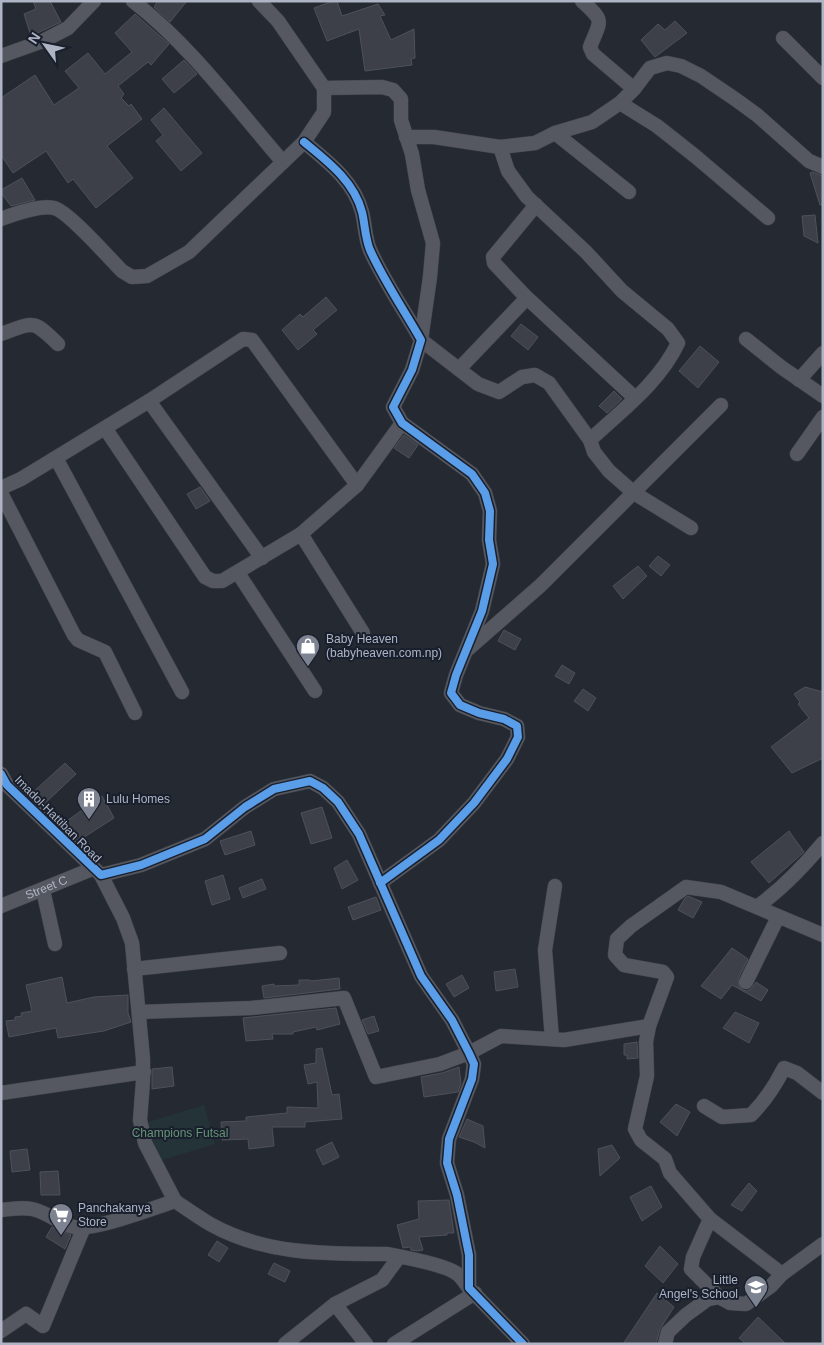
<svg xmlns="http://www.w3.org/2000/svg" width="824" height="1345" viewBox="0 0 824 1345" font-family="Arial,sans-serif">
<rect width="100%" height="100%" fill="#252932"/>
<path fill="#233338" d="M 204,1105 L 215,1144 L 156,1162 L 145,1123 Z"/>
<path fill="#3d4048" stroke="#4d515a" d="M 33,1 L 50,1 L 61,22 L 31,36 L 24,14 L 36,9 Z
M 158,1 L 187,1 L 170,22 L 154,7 Z
M 333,1 L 337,1 L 342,16 L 378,4 L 385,15 L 380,16 L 391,40 L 414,29 L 415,58 L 411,59 L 412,65 L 365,71 L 359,29 L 327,41 L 314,8 Z
M 135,14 L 169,44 L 151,65 L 148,62 L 118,86 L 124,94 L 121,98 L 129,106 L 131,104 L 142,119 L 107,146 L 133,178 L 96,208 L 73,179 L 68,183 L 46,151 L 13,173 L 1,155 L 1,98 L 35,75 L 54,105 L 79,88 L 65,71 L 88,53 L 105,74 L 132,52 L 115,33 Z
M 675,21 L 687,33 L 655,57 L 641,40 L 658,24 L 665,30 Z
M 184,60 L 197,74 L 174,93 L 162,79 Z
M 164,108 L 202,153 L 181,171 L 156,141 L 163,135 L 151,120 Z
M 812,172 L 823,176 L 823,205 L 820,205 L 810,173 Z
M 22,178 L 35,200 L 11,206 L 1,193 L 1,190 Z
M 815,215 L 818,243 L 804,236 L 802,216 Z
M 326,297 L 337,310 L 313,330 L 317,334 L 298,350 L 282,330 L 300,314 L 303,317 Z
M 521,324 L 538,337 L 528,350 L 511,336 Z
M 700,346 L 719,362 L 698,388 L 679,371 Z
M 614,391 L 622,399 L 607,413 L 599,406 Z
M 404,435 L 418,445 L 409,458 L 394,448 Z
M 200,487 L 210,501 L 196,509 L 187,494 Z
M 658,556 L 670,565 L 661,576 L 649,566 Z
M 638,566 L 647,576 L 623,599 L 613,586 Z
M 504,630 L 521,639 L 515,650 L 498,641 Z
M 562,665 L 575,673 L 569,684 L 555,676 Z
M 805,687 L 823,692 L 823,758 L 792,773 L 771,747 L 809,718 L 798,704 L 800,702 L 794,694 Z
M 583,689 L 596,698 L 588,711 L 574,701 Z
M 65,763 L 76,774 L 42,806 L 30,795 Z
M 102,796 L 114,818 L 78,841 L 70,833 L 64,823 Z
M 322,807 L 332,838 L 311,844 L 301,813 Z
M 251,831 L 255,845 L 225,855 L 220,841 Z
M 789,831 L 804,852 L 769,883 L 751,862 Z
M 347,860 L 358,880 L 342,889 L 334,868 Z
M 223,875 L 230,899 L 212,905 L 205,881 Z
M 262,879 L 266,889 L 243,898 L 239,888 Z
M 688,896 L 702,902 L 693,918 L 678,910 L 685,898 Z
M 376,897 L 381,910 L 353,920 L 348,907 Z
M 732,948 L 748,959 L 738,979 L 739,986 L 743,990 L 747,991 L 751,989 L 756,982 L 768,990 L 761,1001 L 732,985 L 721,999 L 701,986 Z
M 515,969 L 518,987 L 496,991 L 494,972 Z
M 462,975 L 469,988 L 454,997 L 446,984 Z
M 62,977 L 67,1003 L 94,997 L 128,995 L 128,1013 L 131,1022 L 104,1031 L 58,1038 L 56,1028 L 9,1037 L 6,1021 L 15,1020 L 15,1017 L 22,1016 L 21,1013 L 32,1011 L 26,985 Z
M 339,978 L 340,989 L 264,998 L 262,986 L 274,984 L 274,986 L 299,985 L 299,980 L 310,980 L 311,981 Z
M 336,1008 L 340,1024 L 317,1030 L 316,1027 L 293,1032 L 293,1034 L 272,1034 L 273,1039 L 246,1041 L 243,1018 Z
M 735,1012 L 759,1023 L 749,1043 L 723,1028 Z
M 374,1016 L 379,1031 L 368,1034 L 362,1020 Z
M 637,1042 L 638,1058 L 627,1059 L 627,1055 L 624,1055 L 624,1044 Z
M 322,1048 L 332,1095 L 339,1094 L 342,1119 L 305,1122 L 305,1127 L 272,1127 L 274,1146 L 249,1149 L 248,1139 L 222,1140 L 221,1122 L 246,1121 L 246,1117 L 287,1113 L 287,1107 L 318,1108 L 317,1082 L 308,1084 L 304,1065 L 316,1063 L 316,1049 Z
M 172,1067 L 174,1086 L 152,1089 L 152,1069 Z
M 459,1067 L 461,1083 L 458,1092 L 424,1097 L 421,1077 L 442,1073 Z
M 676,1104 L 690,1112 L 677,1136 L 660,1122 Z
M 467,1119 L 483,1126 L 485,1148 L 474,1142 L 459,1137 Z
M 332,1142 L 339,1157 L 323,1165 L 316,1150 Z
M 612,1145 L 620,1158 L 600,1176 L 598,1149 Z
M 27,1149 L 30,1170 L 12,1172 L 10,1151 Z
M 58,1171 L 60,1195 L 41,1195 L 40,1172 Z
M 749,1183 L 757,1191 L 742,1211 L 731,1205 Z
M 651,1186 L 662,1207 L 642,1221 L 630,1197 Z
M 449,1200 L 454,1233 L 447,1233 L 447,1235 L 419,1237 L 423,1250 L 418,1251 L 411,1250 L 410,1247 L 403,1248 L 397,1225 L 419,1219 L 418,1201 Z
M 52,1227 L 71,1235 L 65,1249 L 46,1237 Z
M 217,1241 L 228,1248 L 219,1262 L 208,1255 Z
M 660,1246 L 678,1264 L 663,1283 L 645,1266 Z
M 274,1263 L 290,1271 L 285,1282 L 268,1274 Z
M 657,1293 L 674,1307 L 660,1329 L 656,1344 L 623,1344 Z
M 758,1317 L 786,1344 L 746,1344 L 739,1338 Z"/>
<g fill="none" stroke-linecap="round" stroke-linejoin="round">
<g stroke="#40444a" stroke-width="15">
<g id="minor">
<path d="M 133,1 C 190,45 236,108 283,162"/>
<path d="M 582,1 C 605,22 601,19 590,47 L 593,54 L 634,89"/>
<path d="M 783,38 L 823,78"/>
<path d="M 1,56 L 43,41 L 68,28 L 94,1"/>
<path d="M 324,88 L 382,87 L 393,90 L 401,99 L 401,120 L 412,154 L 418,190 L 433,243 L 430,277 L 421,340 L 478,384 L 499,392 L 522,377 L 535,375 L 549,383 L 590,440 L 594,452 L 609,471 L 634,493 L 691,528"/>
<path d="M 620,103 L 657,126 L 695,156 L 768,218"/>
<path d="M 555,133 L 629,192"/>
<path d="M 406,137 L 434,137 L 500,147 L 535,143 L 555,133 L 592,122 L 620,103 L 634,89 L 650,68 L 667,63 L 681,66 L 701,76 L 735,99 L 757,115 L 809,161 L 823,167"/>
<path d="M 304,142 C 327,161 354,181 362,212 C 365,224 365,238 370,250 C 384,281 404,310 421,340 L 412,370 L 393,407 L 402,423 L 472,474 L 485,493 L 490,511 L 489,540 L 493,564 L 482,611 L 456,675 L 451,693 L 460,705 L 479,713 L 504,719 L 517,726 L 518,737 L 507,759 L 474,803 L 439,840 L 380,883"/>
<path d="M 500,147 L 508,171 L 527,197 L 586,252 L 622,291 L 668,329 L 678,343 C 659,383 622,410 590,440"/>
<path d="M 1,219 C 14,214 41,205 54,208 C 68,211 109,258 122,271 L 132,277 L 147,276 L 189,252 L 304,142 L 324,112 L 324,88 L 278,21 L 259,1"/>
<path d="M 525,296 L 635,398"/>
<path d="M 1,334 C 35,322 32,319 58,344"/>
<path d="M 746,339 L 781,367 L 823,396"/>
<path d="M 459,369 L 523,302 L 525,296 L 494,263 L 493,257 L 536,205"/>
<path d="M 799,380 L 823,353"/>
<path d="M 149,401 L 262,558"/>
<path d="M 105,428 L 205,577 L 213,581 L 222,581 L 301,534 L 357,485 L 402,423"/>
<path d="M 797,454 L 823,417"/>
<path d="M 56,458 L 182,692"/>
<path d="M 1,488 L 21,479 L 149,401 L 243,339 L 252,340 L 357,485"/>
<path d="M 1,493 L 74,635 L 78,640 L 105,652 L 135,713"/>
<path d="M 301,534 L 363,633"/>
<path d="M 238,573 L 315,691"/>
<path d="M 468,649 L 541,585 L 721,405"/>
<path d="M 1,774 L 7,785 L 101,875 L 141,865 L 205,839 L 245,807 L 274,789 L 310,781 L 323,788 L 338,802 L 359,834 L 421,976 L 452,1020 L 469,1053 L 474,1064 L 472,1079 L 449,1139 L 447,1163 L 457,1195 L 469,1255 L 469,1288 L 523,1344"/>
<path d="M 101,875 L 123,918 L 132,943 L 143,1059 L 143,1081 L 140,1120 L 142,1129 L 145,1143 L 175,1201"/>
<path d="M 43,890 L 55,944"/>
<path id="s1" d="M 1,906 L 92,869"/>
<path d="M 758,906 C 783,888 803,867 823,843"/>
<path d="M 134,969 L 280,953"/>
<path d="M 746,982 L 778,917"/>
<path d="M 139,1012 L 251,1008 L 344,998 L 376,1077 L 440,1064 L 469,1053 L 501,1036 L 564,1040 L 649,1026"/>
<path d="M 552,1039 L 545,950 L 555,886"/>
<path d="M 1,1093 L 144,1072"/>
<path d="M 704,1106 L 722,1117 L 751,1115 C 765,1101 775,1086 784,1068 L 797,1073 L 823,1093"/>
<path d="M 175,1201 C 187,1209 198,1217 210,1224 C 265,1255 326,1254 387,1254 C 403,1257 443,1264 456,1273 C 461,1276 465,1283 469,1288"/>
<path d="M 1,1210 C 11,1209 22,1207 32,1209 C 47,1212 60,1224 74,1227 C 95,1231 153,1208 175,1201"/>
<path d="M 710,1219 L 693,1257 L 691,1269 L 719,1297"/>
<path d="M 782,1274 L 710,1219 L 670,1173 L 665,1159 L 641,1140 L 635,1129 L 647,1076 L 646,1042 L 649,1026 L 667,977 L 663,972 L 624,965 L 615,955 L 617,939 L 631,926 L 686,887 L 721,892 L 823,935"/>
<path d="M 1,1331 L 26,1314 L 43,1326 L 84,1227"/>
<path d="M 285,1344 L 335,1304"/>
<path d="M 366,1344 L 335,1304 L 382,1280 L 399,1257"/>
<path d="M 394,1344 L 475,1293"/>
<path d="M 665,1344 L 668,1332 L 686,1315 L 708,1299 L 719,1297 L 730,1303 L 746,1304 L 771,1286 L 782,1274 L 823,1244"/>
</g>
</g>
<use href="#minor" stroke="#555860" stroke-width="14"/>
<g stroke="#191f2c" stroke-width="11">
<path id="cycleway" d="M 304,142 C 327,161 354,181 362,212 C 365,224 365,238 370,250 C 384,281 404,310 421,340 L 412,370 L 393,407 L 402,423 L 472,474 L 485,493 L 490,511 L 489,540 L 493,564 L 482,611 L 456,675 L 451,693 L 460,705 L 479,713 L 504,719 L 517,726 L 518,737 L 507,759 L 474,803 L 439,840 L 380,883
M 1,774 L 7,785 L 101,875 L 141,865 L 205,839 L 245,807 L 274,789 L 310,781 L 323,788 L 338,802 L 359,834 L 421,976 L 452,1020 L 469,1053 L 474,1064 L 472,1079 L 449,1139 L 447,1163 L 457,1195 L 469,1255 L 469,1288 L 523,1344"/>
</g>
<use href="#cycleway" stroke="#5a9eea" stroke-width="8"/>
</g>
<defs>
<g id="shop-pin" transform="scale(1.25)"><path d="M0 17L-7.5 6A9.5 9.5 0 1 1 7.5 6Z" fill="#7e8391" stroke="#191f2c"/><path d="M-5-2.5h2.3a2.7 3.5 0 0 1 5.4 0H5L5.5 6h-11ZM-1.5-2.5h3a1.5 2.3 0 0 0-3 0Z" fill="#fff"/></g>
<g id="building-pin" transform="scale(1.25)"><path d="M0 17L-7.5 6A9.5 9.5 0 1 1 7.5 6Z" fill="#7e8391" stroke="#191f2c"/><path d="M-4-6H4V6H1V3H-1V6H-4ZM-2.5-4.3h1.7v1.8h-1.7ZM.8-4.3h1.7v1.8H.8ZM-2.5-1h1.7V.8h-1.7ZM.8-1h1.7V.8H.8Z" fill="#fff"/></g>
<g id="supermarket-pin" transform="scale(1.25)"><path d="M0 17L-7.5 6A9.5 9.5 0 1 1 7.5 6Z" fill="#7e8391" stroke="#191f2c"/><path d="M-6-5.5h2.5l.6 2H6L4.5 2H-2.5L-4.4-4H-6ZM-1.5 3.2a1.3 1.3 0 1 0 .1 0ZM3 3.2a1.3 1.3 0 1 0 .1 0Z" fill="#fff"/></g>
<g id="school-pin" transform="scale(1.25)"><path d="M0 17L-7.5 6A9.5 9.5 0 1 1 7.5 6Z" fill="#7e8391" stroke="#191f2c"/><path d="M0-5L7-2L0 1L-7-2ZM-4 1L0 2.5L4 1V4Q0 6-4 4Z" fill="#fff"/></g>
</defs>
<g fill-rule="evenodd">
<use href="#shop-pin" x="308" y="646"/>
<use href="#building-pin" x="89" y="799"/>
<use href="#supermarket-pin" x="61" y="1215"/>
<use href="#school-pin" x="756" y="1287"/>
</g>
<g text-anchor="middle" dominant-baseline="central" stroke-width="4" stroke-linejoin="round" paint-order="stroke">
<g font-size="12" fill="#aeb4c4" stroke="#191f2c" text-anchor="start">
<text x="326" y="639">Baby Heaven<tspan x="326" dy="14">(babyheaven.com.np)</tspan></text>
<text x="106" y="799">Lulu Homes</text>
<text x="78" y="1208">Panchakanya<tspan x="78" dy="14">Store</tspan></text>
<text x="738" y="1280" text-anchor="end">Little<tspan x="738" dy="14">Angel's School</tspan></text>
</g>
<g font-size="12" fill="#aeb4c4" stroke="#191f2c">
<text transform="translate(58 819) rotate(45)">Imadol-Hattiban Road</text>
<text stroke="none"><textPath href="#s1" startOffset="49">Street C</textPath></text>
</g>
<g font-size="12" fill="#669476" stroke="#191f2c">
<text x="180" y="1133">Champions Futsal</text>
</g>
</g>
<rect width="824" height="1345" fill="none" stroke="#aeb4c4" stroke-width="5"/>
<g transform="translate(45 45) rotate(303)" stroke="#191f2c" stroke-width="4" paint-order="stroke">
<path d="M0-4L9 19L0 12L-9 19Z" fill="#aeb4c4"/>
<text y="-8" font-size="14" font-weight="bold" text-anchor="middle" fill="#aeb4c4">N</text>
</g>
</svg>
